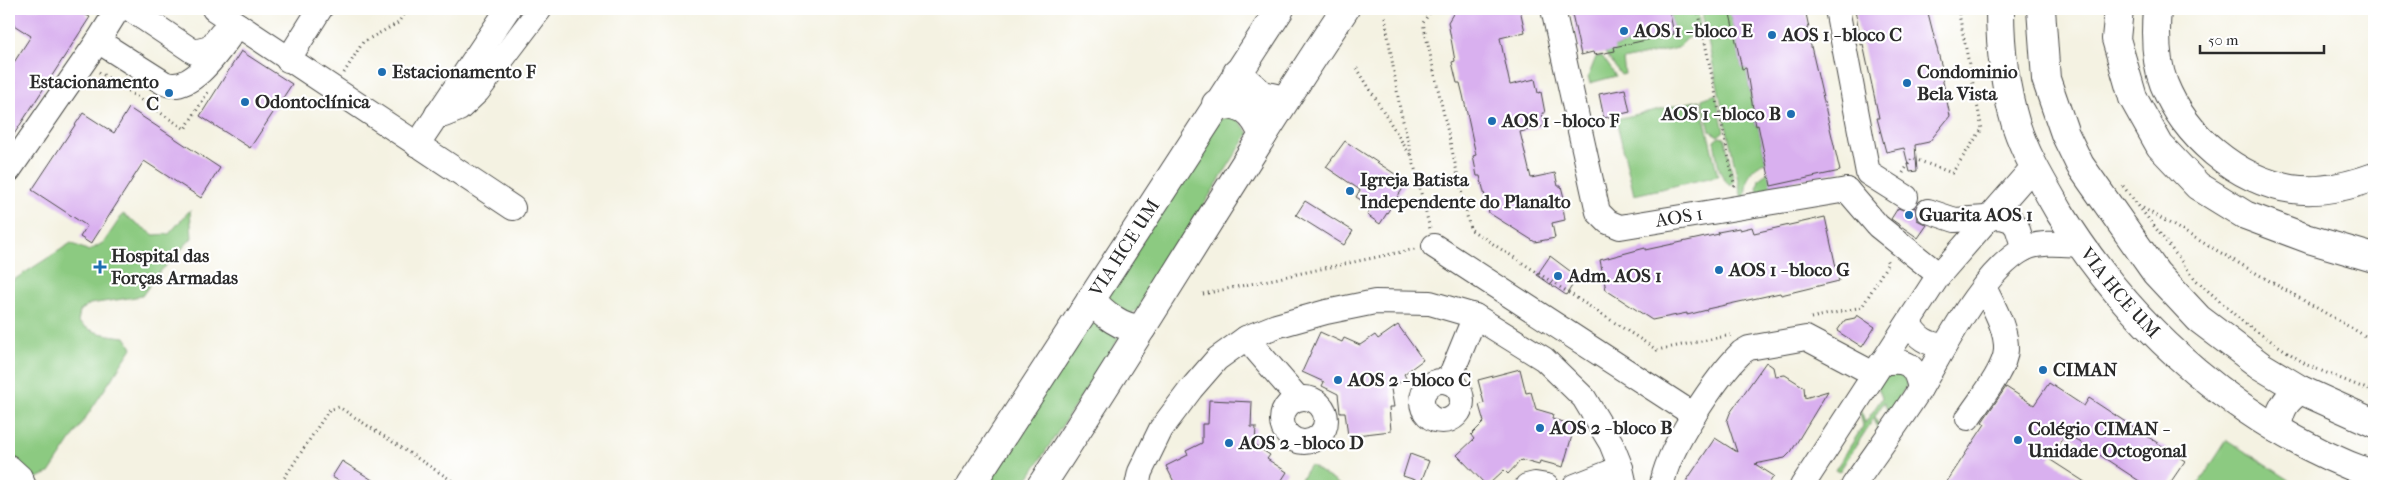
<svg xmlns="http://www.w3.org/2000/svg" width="2383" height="495" viewBox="0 0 2383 495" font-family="'IM FELL French Canon',serif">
<rect width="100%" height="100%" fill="#fff"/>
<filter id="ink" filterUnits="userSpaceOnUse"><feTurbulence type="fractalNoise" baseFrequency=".02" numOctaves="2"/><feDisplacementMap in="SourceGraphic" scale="10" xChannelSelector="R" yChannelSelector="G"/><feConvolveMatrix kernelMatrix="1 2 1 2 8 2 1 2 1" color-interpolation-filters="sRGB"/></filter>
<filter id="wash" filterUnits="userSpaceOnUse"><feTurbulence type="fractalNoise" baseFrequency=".0096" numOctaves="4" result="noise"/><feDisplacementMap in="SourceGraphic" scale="20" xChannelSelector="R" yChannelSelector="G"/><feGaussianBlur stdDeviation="1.12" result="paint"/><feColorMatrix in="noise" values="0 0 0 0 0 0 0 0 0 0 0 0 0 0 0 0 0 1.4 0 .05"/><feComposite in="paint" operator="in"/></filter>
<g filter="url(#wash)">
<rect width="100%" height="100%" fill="#f4f2e2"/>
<path fill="#8cca81" stroke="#5c7a56" d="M 1669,9 L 1697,9 L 1700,25 L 1678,48 L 1623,60 L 1625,74 L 1621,75 L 1605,53 L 1614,47 L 1674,34 Z
M 1701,9 L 1729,9 L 1742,68 L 1746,68 L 1756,126 L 1758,125 L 1766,162 C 1748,168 1747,180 1745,196 L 1742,199 Z
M 1602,56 L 1616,76 L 1590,83 L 1588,77 L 1596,57 Z
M 1716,94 L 1724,131 L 1718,136 L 1710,131 L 1702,99 Z
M 1700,100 L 1718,176 L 1634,195 L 1616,119 Z
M 1235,116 L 1249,133 L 1138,309 L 1128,316 L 1112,313 L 1106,293 L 1217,120 Z
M 1719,137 L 1725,138 L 1734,182 L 1731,185 C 1717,178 1717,155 1714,141 Z
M 1768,172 L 1781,184 L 1782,190 L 1759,195 L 1757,189 L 1759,179 Z
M 190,210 L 192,238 L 156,276 L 142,296 L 90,304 L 80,311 L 78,322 C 93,334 107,335 125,337 L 132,348 L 49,473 L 28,482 L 9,486 L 9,283 L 71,243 L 89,251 L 104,242 L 123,214 L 154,235 L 169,234 Z
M 1090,318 L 1119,338 L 1023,486 L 980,486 Z
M 1899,367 L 1907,384 L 1905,388 L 1889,414 L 1884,402 L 1875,416 L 1880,428 L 1878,431 L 1874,418 L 1839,472 L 1835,470 L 1863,426 L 1860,412 L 1861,409 L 1865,423 L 1882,398 L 1877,385 L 1886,372 Z
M 2227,440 L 2299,486 L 2197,486 Z
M 1310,465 L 1342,486 L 1296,486 Z"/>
<g id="blocks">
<path fill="#d9b0ef" d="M 9,9 L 90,9 L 86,15 L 90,17 L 9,142 L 9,70 L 31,36 L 9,22 Z
M 1456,9 L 1520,9 L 1525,32 L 1500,38 L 1510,85 L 1535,79 L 1538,93 L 1541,92 L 1545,113 L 1542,113 L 1545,126 L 1520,132 L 1531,178 L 1555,173 L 1558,186 L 1561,186 L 1566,206 L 1563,207 L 1565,220 L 1552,223 L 1555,238 L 1535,242 L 1489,213 L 1480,176 L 1477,176 L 1473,156 L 1476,155 L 1463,95 L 1460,83 L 1457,83 L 1452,62 L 1455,61 L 1448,22 Z
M 1571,9 L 1669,9 L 1674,34 L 1614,47 L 1615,51 L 1594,55 L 1593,52 L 1581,55 Z
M 1729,9 L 1805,9 L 1809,28 L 1807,29 L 1840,171 L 1771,186 L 1758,125 L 1756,126 L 1746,68 L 1742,69 Z
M 1855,9 L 1927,9 L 1944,76 L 1942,77 L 1950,116 L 1929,142 L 1915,145 L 1917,171 L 1910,172 L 1904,148 L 1886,152 L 1877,118 L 1879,118 L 1863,44 L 1861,45 Z
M 241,51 L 292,84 L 250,148 L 200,116 Z
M 1625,89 L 1630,112 L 1604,118 L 1599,94 Z
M 129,108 L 220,168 L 201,198 L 144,161 L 91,244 L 80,237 L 87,226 L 32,190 L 83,113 L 114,133 Z
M 1345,141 L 1407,182 L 1380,224 L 1367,215 L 1372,207 L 1356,197 L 1360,190 L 1326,167 Z
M 1305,201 L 1353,231 L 1344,245 L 1296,215 Z
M 1915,207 L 1917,220 L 1927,225 L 1918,238 L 1891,219 L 1898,208 L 1906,211 Z
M 1825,217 L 1839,281 L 1781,295 L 1780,293 L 1707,309 L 1707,310 L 1687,315 L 1687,313 L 1652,320 L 1606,290 L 1600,260 L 1645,248 L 1645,250 L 1719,234 L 1718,232 L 1739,228 L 1740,230 L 1752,227 L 1754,233 Z
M 1550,256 L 1578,277 L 1566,295 L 1537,275 Z
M 1857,315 L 1875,327 L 1862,347 L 1837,331 L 1845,320 L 1855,318 Z
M 1398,325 L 1423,360 L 1404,374 L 1406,378 L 1391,389 L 1394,407 L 1389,407 L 1391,431 L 1348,436 L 1345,412 L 1340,412 L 1338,394 L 1322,386 L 1324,382 L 1302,372 L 1320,332 L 1342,342 L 1344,338 L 1360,345 L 1375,335 L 1378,339 Z
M 1766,362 L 1773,367 L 1775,376 L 1785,375 L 1804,387 L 1805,398 L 1828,391 L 1791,452 L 1785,458 L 1755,464 L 1774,476 L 1767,486 L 1683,486 L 1715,438 L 1737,452 L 1727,421 L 1730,413 Z
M 1520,369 L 1526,393 L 1531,392 L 1536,409 L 1553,414 L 1552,419 L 1575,425 L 1563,467 L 1540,461 L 1539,465 L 1521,460 L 1508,474 L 1504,470 L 1487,486 L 1457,455 L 1474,439 L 1471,435 L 1484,422 L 1479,405 L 1484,403 L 1478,380 Z
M 2049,383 L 2084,406 L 2089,398 L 2185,461 L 2168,486 L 2147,486 L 2066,433 L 2049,459 L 2091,486 L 1944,486 L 1985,424 L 1982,422 L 2006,387 L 2034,405 Z
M 1209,400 L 1252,402 L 1251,427 L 1256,427 L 1255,445 L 1270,455 L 1267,459 L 1287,472 L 1278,486 L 1176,486 L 1166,466 L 1188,455 L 1186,451 L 1202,443 L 1202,424 L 1208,424 Z
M 1410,454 L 1429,461 L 1421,482 L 1403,476 Z
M 342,461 L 382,486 L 348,486 L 332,477 Z"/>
</g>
</g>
<g filter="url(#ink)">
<use href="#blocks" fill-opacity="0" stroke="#494946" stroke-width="1"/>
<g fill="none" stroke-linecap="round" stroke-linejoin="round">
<g stroke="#494946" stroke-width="26">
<g id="minor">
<path d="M 130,9 L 194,52 L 210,48 L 221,34"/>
<path d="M 214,9 L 513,208"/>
<path id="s1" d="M 1553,9 L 1598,212 L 1608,222 L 1620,227 L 1847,190"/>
<path d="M 1837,9 L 1868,173 L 1906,197"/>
<path d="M 98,41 L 164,83 C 193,96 224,43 238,25"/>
<path d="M 288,60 L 320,9"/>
<path d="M 437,114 L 444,115 L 459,109 L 478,91 L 540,9"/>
<path d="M 417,145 L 508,9"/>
<path d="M 9,170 L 98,41 L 118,9"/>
<path d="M 1847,190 L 1878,226 L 1939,275"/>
<path d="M 1928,211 L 1955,220 L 2001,217 L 2011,220 L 2017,227 L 2024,249"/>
<path d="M 1434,246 L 1694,415"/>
<path d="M 1909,323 C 1917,338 1927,344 1944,346"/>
<path d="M 1246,338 L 1298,398"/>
<path d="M 1881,363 C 1906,359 1915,363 1920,389"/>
<circle cx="1442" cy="401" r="20"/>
<path d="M 1448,382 L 1475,316"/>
<circle cx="1304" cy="420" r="22"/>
<path d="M 1968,418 C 1979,401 2005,370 2006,350 C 2007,329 1993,306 1984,287"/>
<path d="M 9,467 L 20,477 L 24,486"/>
<path d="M 1137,486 L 1140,472 L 1161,429 L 1191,389 L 1217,359 L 1246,338 L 1276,326 L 1326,312 L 1375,302 L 1430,303 L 1475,316 L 1544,359 L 1584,398 L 1611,443 L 1621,468 L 1625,486"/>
<path d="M 1527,486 L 1535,484 L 1547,486"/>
<path d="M 1575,486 L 1621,468"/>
<path d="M 1662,486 C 1665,452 1717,376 1742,352 L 1749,348 L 1806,338 L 1874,374"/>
<path d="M 1802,486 L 1939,275 L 2034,166"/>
<path d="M 1853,486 C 1875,454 1899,422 1920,389 C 1945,347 1981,273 2024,249 C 2039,241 2063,244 2080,245"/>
</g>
</g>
<g stroke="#494946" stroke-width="30">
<g id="major">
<path id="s2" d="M 2000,9 C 2000,47 2005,88 2016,125 C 2026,156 2044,185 2060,213 C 2133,331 2243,428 2374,475"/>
<path d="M 2041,9 L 2046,79 L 2065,134 L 2080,165 L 2156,273 L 2199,319 L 2261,366 L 2301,390 L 2374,423"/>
<path d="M 2119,9 L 2116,39 L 2133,98 L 2160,146 L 2198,186 L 2245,215 L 2309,239 L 2374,258"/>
<path d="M 2157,9 C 2155,34 2155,61 2164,84 C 2185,136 2236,180 2292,189 C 2318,193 2349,186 2374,177"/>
<path d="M 1237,73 L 1262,95 L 1284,100"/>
<path d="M 1216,104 C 1243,105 1252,110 1263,135"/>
<path d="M 1091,299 C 1102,313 1123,330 1142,328"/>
<path d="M 2277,429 C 2280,410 2284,400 2301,390"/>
<path id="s3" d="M 970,486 L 1280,9"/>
<path d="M 1041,486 C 1144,329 1240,166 1345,9"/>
</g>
</g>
<path stroke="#494946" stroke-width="3" stroke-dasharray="1 4" stroke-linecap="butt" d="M 1432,9 L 1423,23 L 1470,229 L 1657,350 L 1731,335
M 1698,9 L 1735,188
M 1385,17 L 1400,109 L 1430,229
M 1357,68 L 1410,155
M 99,72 L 185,129 L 208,92
M 344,73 L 363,42 L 398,23 L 407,9
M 1903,173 L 1912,158 L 1952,173 L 1982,129 L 1958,9
M 2123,186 L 2195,279 L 2244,323 L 2307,365 L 2374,392
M 2143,208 L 2374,341
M 1203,294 L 1415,249
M 1811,318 L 1862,307 L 1888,263 L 1886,259
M 279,486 L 329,410 L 339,407 L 460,486"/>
<use href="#minor" stroke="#fff" stroke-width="24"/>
<use href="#major" stroke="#fff" stroke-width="28"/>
</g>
</g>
<g fill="#1f6fb2" stroke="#fff" stroke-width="2">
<circle cx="1624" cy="31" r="5"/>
<circle cx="1772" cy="35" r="5"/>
<circle cx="382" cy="72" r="5"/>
<circle cx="1907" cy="83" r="5"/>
<circle cx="169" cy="93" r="5"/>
<circle cx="245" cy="102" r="5"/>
<circle cx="1791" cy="114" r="5"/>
<circle cx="1492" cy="121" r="5"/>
<circle cx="1350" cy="191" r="5"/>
<circle cx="1909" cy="215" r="5"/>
<path d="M97.5 259.5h5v5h5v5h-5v5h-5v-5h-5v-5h5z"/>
<circle cx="1719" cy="270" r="5"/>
<circle cx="1558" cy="276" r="5"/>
<circle cx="2043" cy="370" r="5"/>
<circle cx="1338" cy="380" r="5"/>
<circle cx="1540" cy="428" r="5"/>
<circle cx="2018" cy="440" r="5"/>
<circle cx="1229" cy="443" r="5"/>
</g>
<g text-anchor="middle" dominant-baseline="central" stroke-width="4.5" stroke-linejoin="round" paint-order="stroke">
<g font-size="19" font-weight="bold" fill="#2b2b2b" stroke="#fff" text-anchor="start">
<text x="1634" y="31">AOS 1 - bloco E</text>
<text x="1782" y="35">AOS 1 - bloco C</text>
<text x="392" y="72">Estacionamento F</text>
<text x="1917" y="72">Condominio<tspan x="1917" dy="22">Bela Vista</tspan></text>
<text x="159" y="82" text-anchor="end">Estacionamento<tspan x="159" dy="22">C</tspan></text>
<text x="255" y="102">Odontoclínica</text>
<text x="1781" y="114" text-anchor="end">AOS 1 - bloco B</text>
<text x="1502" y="121">AOS 1 - bloco F</text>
<text x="1360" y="180">Igreja Batista<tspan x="1360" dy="22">Independente do Planalto</tspan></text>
<text x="1919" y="215">Guarita AOS 1</text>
<text x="111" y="256">Hospital das<tspan x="111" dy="22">Forças Armadas</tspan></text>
<text x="1729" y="270">AOS 1 - bloco G</text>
<text x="1568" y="276">Adm. AOS 1</text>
<text x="2053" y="370">CIMAN</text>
<text x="1348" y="380">AOS 2 - bloco C</text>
<text x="1550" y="428">AOS 2 - bloco B</text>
<text x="2028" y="429">Colégio CIMAN -<tspan x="2028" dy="22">Unidade Octogonal</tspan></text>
<text x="1239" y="443">AOS 2 - bloco D</text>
</g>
<g font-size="19" fill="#2b2b2b" stroke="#fff">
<text stroke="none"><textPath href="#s1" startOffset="295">AOS 1</textPath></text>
<text stroke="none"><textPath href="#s3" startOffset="284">VIA HCE UM</textPath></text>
<text stroke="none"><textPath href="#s2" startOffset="316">VIA HCE UM</textPath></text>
</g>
</g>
<rect width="2383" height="495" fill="none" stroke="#fff" stroke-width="30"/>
<path d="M2200 45v8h124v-8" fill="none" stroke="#2b2b2b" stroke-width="2.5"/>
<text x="2208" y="45" font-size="15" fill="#2b2b2b" stroke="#ffffff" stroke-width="4" paint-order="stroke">50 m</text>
</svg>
